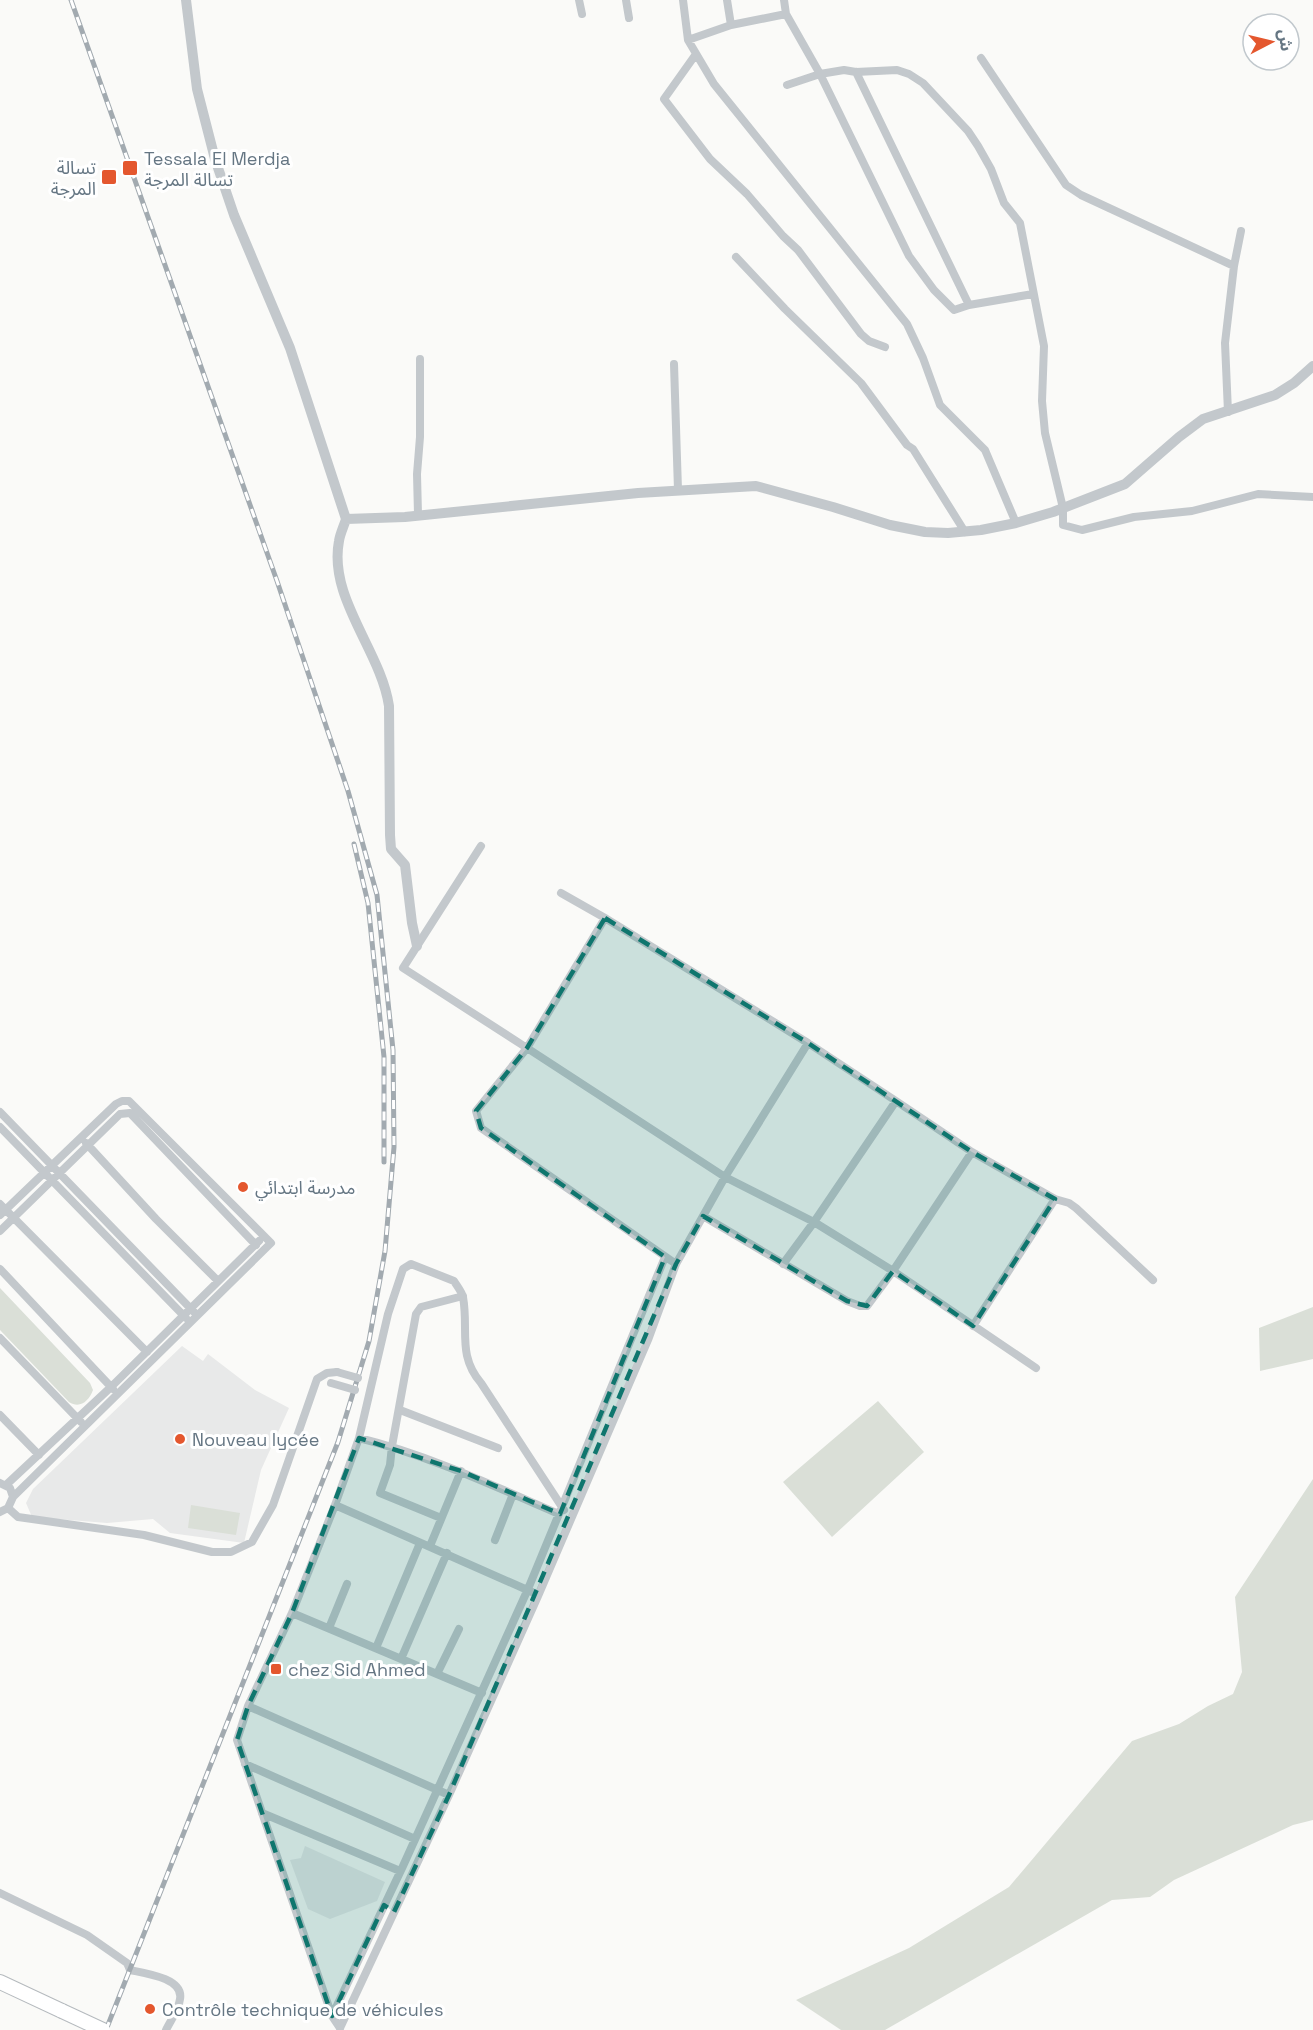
<svg xmlns="http://www.w3.org/2000/svg" width="1313" height="2030" viewBox="0 0 1313 2030" font-family="'Space Grotesk','Noto Sans Arabic',sans-serif">
<rect width="100%" height="100%" fill="#fafaf8"/>
<path fill="#e8e9e9" d="M 182,1346 L 203,1361 L 208,1354 L 255,1390 L 289,1408 L 261,1470 L 244,1543 L 170,1533 L 153,1519 L 107,1523 L 32,1517 L 26,1503 L 33,1489 Z
M 305,1846 L 385,1882 L 377,1901 L 330,1919 L 308,1909 L 290,1860 L 301,1858 Z"/>
<path fill="#dadfd7" d="M 0,1288 L 90,1383 L 93,1390 C 89,1401 80,1409 69,1402 L 0,1330 Z
M 1313,1307 L 1313,1359 L 1260,1371 L 1259,1328 Z
M 878,1401 L 924,1452 L 832,1537 L 783,1482 Z
M 1313,1479 L 1313,1820 L 1293,1825 L 1174,1880 L 1150,1897 L 1112,1900 L 885,2030 L 841,2030 L 796,2000 L 909,1948 L 1009,1887 L 1132,1741 L 1179,1724 L 1208,1706 L 1233,1694 L 1242,1672 L 1235,1597 Z
M 191,1505 L 240,1513 L 236,1535 L 188,1528 Z"/>
<g fill="none" stroke-linecap="round" stroke-linejoin="round">
<g stroke="#b5babe" stroke-width="16">
<path id="primary" d="M 0,1982 L 62,2011"/>
</g>
<path stroke="#c3c8cc" stroke-width="8" d="M 579,0 L 582,14
M 626,0 L 629,18
M 683,0 L 688,40 L 714,84 L 907,324 L 923,358 L 940,405 L 985,450 L 1016,523
M 727,0 L 731,25
M 784,0 L 786,14 L 820,74 L 909,256 L 934,290 L 954,310 L 969,305 L 1033,294
M 688,40 L 731,25 L 786,14
M 696,54 L 664,99 L 710,159 L 747,194 L 783,236 L 798,250 L 861,334 L 869,341 L 885,347
M 981,58 L 1066,185 L 1081,195 L 1234,266
M 856,72 L 969,305
M 787,85 L 820,74 L 844,70 L 856,72 L 897,70 L 909,74 L 923,83 L 968,131 L 978,146 L 991,169 L 1004,203 L 1020,223 L 1044,346 L 1042,401 L 1045,433 L 1063,508 L 1063,525 L 1082,530 L 1134,517 L 1192,511 L 1258,494 L 1313,497
M 736,257 L 785,309 L 861,383 L 907,445 L 913,449 L 965,532
M 674,364 L 678,490
M 1228,412 L 1225,343 L 1234,266 L 1241,231
M 418,514 L 417,474 L 420,437 L 420,359
M 481,846 L 403,968 L 527,1048 L 605,918 L 808,1043
M 561,893 L 605,918
M 808,1043 L 896,1101 L 814,1222 L 725,1177 Z
M 896,1101 L 972,1152 L 1055,1199 L 973,1326
M 0,1112 L 194,1312
M 0,1127 L 186,1318
M 86,1143 L 156,1219 L 218,1281
M 1055,1199 L 1069,1203 L 1076,1208 L 1153,1280
M 0,1204 L 147,1352
M 0,1215 L 116,1104 L 122,1101 L 129,1101 L 271,1243 L 13,1497
M 703,1216 L 847,1301 L 860,1306 L 867,1306 L 893,1271 L 972,1152
M 0,1231 L 120,1114 L 130,1113 L 256,1245
M 783,1264 L 814,1222 L 893,1271 L 1036,1368
M 0,1269 L 113,1389
M 0,1338 L 81,1422
M 400,1410 L 498,1448
M 0,1415 L 39,1455
M 359,1438 L 388,1314 L 403,1269 L 411,1264 L 454,1281 C 457,1286 462,1292 463,1297 C 469,1330 457,1355 481,1383 L 564,1510
M 0,1483 L 10,1488 L 13,1497 L 8,1508 L 0,1512
M 6,1485 L 111,1387 L 259,1241
M 335,1505 L 359,1438 C 428,1455 494,1486 559,1514
M 8,1508 L 18,1517 L 144,1535 L 212,1552 L 231,1552 L 252,1542 L 273,1505 L 317,1379 L 327,1373 L 337,1372
M 441,1518 L 380,1493 L 390,1465 L 392,1446 L 416,1314 L 421,1307 L 463,1296
M 495,1540 L 513,1494
M 430,1546 L 461,1471
M 292,1613 L 482,1693
M 329,1628 L 347,1584
M 376,1648 L 420,1543
M 401,1659 L 447,1553
M 437,1674 L 459,1629
M 248,1706 L 449,1795
M 245,1764 L 415,1839
M 262,1813 L 400,1871
M 0,1893 L 87,1935 L 127,1963 L 130,1970 C 144,1973 184,1978 180,1999 C 179,2009 171,2020 166,2030
M 332,2016 L 237,1740 L 248,1706 L 292,1613 L 335,1505 L 532,1592
M 340,2028 L 449,1795 L 538,1596 L 648,1340 L 676,1264 L 725,1177 L 527,1048 L 476,1111 L 481,1128 L 676,1264
M 340,2028 L 332,2016 L 403,1866 L 528,1589 L 665,1257"/>
<path stroke="#c3c8cc" stroke-width="10" d="M 186,0 L 197,89 L 215,159 L 234,215 L 290,348 L 346,519 L 405,517 L 638,493 L 756,486 L 833,507 L 890,525 L 925,532 L 948,533 L 981,530 L 1016,523 L 1053,512 L 1125,484 L 1179,437 L 1203,419 L 1275,395 L 1294,383 L 1313,366
M 346,519 C 344,526 340,534 339,541 C 328,598 381,651 389,706 L 390,835 L 391,849 L 405,865 L 412,923 L 417,946"/>
<use href="#primary" stroke="#fff" stroke-width="14"/>
<g stroke="#a2aab0" stroke-width="5">
<path id="rail" d="M 71,0 L 277,581 L 348,791 L 377,895 L 393,1050 L 394,1147 L 385,1251 L 369,1341 L 338,1442 L 106,2030
M 354,844 L 368,903 L 384,1057 L 384,1162"/>
</g>
<use href="#rail" stroke="#fff" stroke-width="3" stroke-dasharray="9" stroke-linecap="butt"/>
<g stroke="#b5babe" stroke-width="16" stroke-linecap="butt">
<path id="primary-bridge" d="M 62,2011 L 103,2030"/>
</g>
<path stroke="#c3c8cc" stroke-width="8" d="M 337,1372 L 358,1378
M 331,1383 L 355,1390"/>
<use href="#primary-bridge" stroke="#fff" stroke-width="14"/>
</g>
<path fill="#0f766e" fill-opacity="0.2" stroke="#0f766e" stroke-width="4.5" stroke-dasharray="12 8" stroke-linejoin="round" d="M 605,918 L 808,1043 L 972,1152 L 1055,1199 L 973,1326 L 893,1271 L 867,1306 L 847,1301 L 703,1216 L 676,1264 L 449,1795 L 394,1912 L 384,1905 L 332,2016 L 237,1740 L 248,1706 L 292,1613 L 359,1438 L 461,1471 L 560,1514 L 665,1257 L 481,1128 L 476,1111 L 527,1048 Z"/>
<g fill="#e4572e" stroke="#fff" stroke-width="2">
<rect x="122" y="160" width="16" height="16" rx="3"/>
<rect x="101" y="169" width="16" height="16" rx="3"/>
<circle cx="243" cy="1187" r="6"/>
<circle cx="180" cy="1439" r="6"/>
<rect x="270" y="1663" width="12" height="12" rx="3"/>
<circle cx="150" cy="2009" r="6"/>
</g>
<g text-anchor="middle" dominant-baseline="central" stroke-width="6" stroke-linejoin="round" paint-order="stroke">
<g font-size="18" fill="#657683" stroke="#fff" text-anchor="start">
<text x="144" y="158">Tessala El Merdja<tspan x="144" dy="21">تسالة المرجة</tspan></text>
<text x="96" y="167" text-anchor="end">تسالة<tspan x="96" dy="21">المرجة</tspan></text>
<text x="255" y="1187">مدرسة ابتدائي</text>
<text x="192" y="1439">Nouveau lycée</text>
<text x="288" y="1669">chez Sid Ahmed</text>
<text x="162" y="2009">Contrôle technique de véhicules</text>
</g>
</g>
<g transform="translate(1271 42) rotate(83)"><circle r="28" fill="#ffffff" stroke="#c1c8cd" stroke-width="1.5"/>
<path d="M0-4.5L10 22L0 15L-10 22Z" fill="#e4572e"/>
<text y="-9" font-size="16" font-weight="bold" text-anchor="middle" fill="#657683">ش</text>
</g>
</svg>
